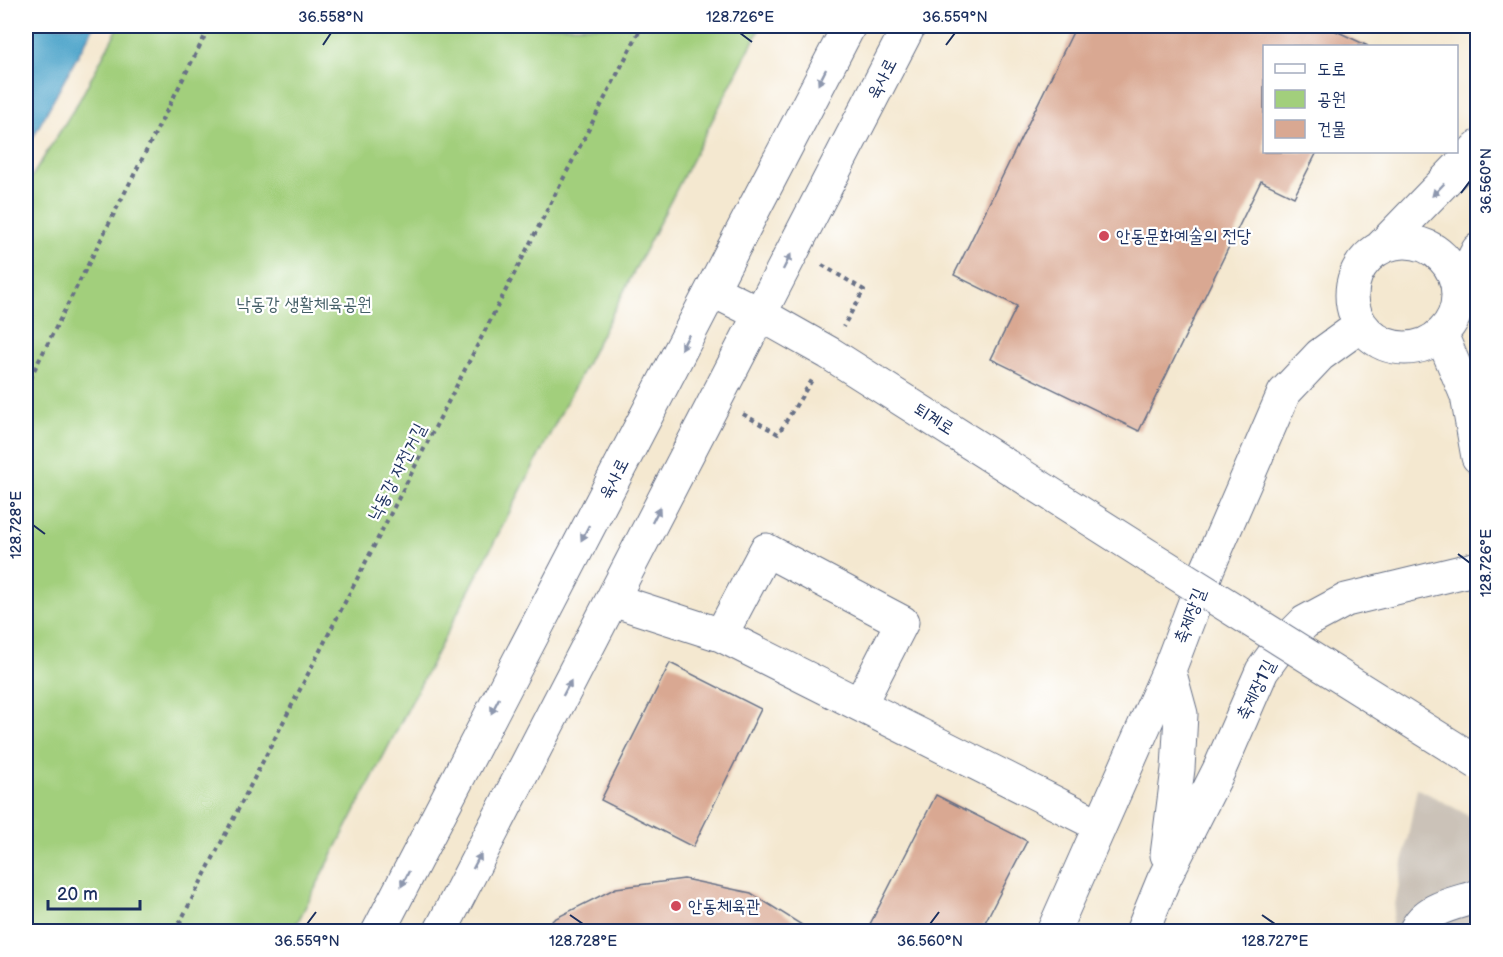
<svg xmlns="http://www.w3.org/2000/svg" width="1503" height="957" viewBox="0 0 1503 957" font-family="'Balsamiq Sans','Poor Story',sans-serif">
<rect width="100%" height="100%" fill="#fff"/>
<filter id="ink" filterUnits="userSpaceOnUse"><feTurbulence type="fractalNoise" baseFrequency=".0167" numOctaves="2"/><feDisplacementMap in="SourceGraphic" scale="12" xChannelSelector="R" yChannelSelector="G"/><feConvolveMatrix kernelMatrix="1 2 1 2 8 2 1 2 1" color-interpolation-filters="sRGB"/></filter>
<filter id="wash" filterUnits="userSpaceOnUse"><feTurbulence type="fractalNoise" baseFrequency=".008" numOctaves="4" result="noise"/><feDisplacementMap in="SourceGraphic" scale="24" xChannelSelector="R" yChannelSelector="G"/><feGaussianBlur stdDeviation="1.35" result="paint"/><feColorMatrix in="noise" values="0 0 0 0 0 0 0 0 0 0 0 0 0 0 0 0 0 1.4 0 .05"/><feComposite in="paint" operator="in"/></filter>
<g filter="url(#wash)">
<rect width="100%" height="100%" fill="#f4e8d0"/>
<path fill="#cbc2b8" d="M 1417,788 L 1477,820 L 1477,931 L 1390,932 Z"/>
<path fill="#a2cf7c" stroke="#5e7f6d" stroke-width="1.5" d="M 119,26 L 761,26 L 293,931 L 26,931 L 26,186 L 79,101 Z"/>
<path fill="#4da4ca" stroke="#346a94" stroke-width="1.5" d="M 26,26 L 94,26 L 26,150 Z"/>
<g id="blocks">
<path fill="#d9a892" d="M 1076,26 L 1333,26 L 1332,29 L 1368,46 L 1264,46 L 1264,152 L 1317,152 L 1294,197 L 1261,181 L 1139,431 L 991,359 L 1017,306 L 954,275 Z
M 670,663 L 761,709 L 693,847 L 601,800 Z
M 936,795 L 1027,841 L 980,932 L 866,932 Z
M 684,879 L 751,893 L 813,932 L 541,932 L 554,919 L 616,888 Z"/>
</g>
</g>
<g filter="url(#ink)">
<use href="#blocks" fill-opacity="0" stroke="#677086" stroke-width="1.5"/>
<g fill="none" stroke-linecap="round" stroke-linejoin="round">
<g stroke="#677086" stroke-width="35">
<path id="minor" d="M1352 295a53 53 0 1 1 106 0a53 53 0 1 1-106 0Z
M 1382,246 L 1478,147
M 1458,289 L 1478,250
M 712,290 L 760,314 L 829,353 L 1150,557
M 1441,334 L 1467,396 L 1478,457
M 613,600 L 721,635 L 1099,825
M 721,635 L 766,550 L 902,622 L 860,704
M 1167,855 L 1178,769 L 1181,714 L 1169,670
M 378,932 L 849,26
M 440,932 L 909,26
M 1053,932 L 1169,670 L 1208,568 L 1284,393 L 1320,355 L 1360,326
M 1142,932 L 1163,881 L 1219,770 L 1262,671 L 1278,649 L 1305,622 L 1346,600 L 1478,568
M 1415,932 C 1425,907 1455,904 1478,896"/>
</g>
<path stroke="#677086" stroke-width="4" stroke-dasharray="4.5 4.5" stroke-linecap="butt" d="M 822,265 L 864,290 L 843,327
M 26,386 L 210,26
M 743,414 L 778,434 L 812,380
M 175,932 L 642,26"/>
<use href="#minor" stroke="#fff" stroke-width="33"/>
<g stroke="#677086" stroke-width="35" stroke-linecap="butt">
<path id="minor-bridge" d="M 1150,557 L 1478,763"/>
</g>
<use href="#minor-bridge" stroke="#fff" stroke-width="33"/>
</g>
<defs><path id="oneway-solid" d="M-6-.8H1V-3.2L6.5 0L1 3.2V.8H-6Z" transform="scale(1.5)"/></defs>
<g fill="#8d97ae">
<use href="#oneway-solid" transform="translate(822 77) rotate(117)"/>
<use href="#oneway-solid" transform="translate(1438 190) rotate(134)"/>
<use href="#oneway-solid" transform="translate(787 262) rotate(-63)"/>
<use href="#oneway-solid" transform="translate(685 342) rotate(118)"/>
<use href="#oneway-solid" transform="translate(656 515) rotate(-63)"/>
<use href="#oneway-solid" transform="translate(585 533) rotate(117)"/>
<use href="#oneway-solid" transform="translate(567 688) rotate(-62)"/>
<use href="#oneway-solid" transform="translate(495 706) rotate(117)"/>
<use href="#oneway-solid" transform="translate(477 861) rotate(-62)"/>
<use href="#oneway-solid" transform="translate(405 879) rotate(117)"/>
</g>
</g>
<path fill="none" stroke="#1b2f5e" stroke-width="2" d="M 740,33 L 752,42M 323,45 L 331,33M 946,45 L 955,33M 1461,193 L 1470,181M 33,525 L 45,534M 1458,554 L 1470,563M 570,915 L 583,924M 1262,915 L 1275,924M 307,924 L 316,912M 930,924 L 939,912"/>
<g fill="#d1495b" stroke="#fff" stroke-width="2">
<circle cx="1104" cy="236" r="6"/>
<circle cx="676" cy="906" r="6"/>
</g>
<g text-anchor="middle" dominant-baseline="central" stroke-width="4.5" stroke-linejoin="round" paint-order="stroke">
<g font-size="18" fill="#1b2f5e" stroke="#fff">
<text transform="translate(882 79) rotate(-63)">육사로</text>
<text transform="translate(934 419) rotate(32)">퇴계로</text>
<text transform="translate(397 472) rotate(-63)">낙동강 자전거길</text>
<text transform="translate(614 479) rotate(-63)">육사로</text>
<text transform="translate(1190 616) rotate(-69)">축제장길</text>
<text transform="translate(1256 690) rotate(-63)">축제장1길</text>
</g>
<g font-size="18" fill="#1b2f5e" stroke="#fff" text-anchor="start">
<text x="1116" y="236">안동문화예술의 전당</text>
<text x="688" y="906">안동체육관</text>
</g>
<g font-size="18" fill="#445f67" stroke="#fff">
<text x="304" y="304">낙동강 생활체육공원</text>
</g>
</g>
<rect width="1503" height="957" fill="none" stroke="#fff" stroke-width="66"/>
<rect x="1263" y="45" width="195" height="108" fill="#ffffff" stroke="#a4acbf" stroke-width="1.5"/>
<rect x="1275" y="64" width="30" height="9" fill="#ffffff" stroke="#a4acbf" stroke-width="1.5"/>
<text x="1317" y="75" font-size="18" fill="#1b2f5e">도로</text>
<rect x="1275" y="90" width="30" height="18" fill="#a2cf7c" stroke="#a4acbf" stroke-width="1.5"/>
<text x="1317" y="105" font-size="18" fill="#1b2f5e">공원</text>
<rect x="1275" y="120" width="30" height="18" fill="#d9a892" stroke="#a4acbf" stroke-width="1.5"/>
<text x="1317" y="135" font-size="18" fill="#1b2f5e">건물</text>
<path d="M48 900v9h92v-9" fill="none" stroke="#1b2f5e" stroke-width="3"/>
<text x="57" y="900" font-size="18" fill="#1b2f5e" stroke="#ffffff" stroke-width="4.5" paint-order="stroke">20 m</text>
<rect x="33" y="33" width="1437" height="891" fill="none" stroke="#1b2f5e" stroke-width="2"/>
<g font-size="15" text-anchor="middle" fill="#1b2f5e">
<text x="331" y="22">36.558°N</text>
<text x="740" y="22">128.726°E</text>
<text x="955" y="22">36.559°N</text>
<text transform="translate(1486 181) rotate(-90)" y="5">36.560°N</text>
<text transform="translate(16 525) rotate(-90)" y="5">128.728°E</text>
<text transform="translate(1486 563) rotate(-90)" y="5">128.726°E</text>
<text x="307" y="946">36.559°N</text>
<text x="583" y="946">128.728°E</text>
<text x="930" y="946">36.560°N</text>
<text x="1275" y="946">128.727°E</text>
</g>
</svg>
